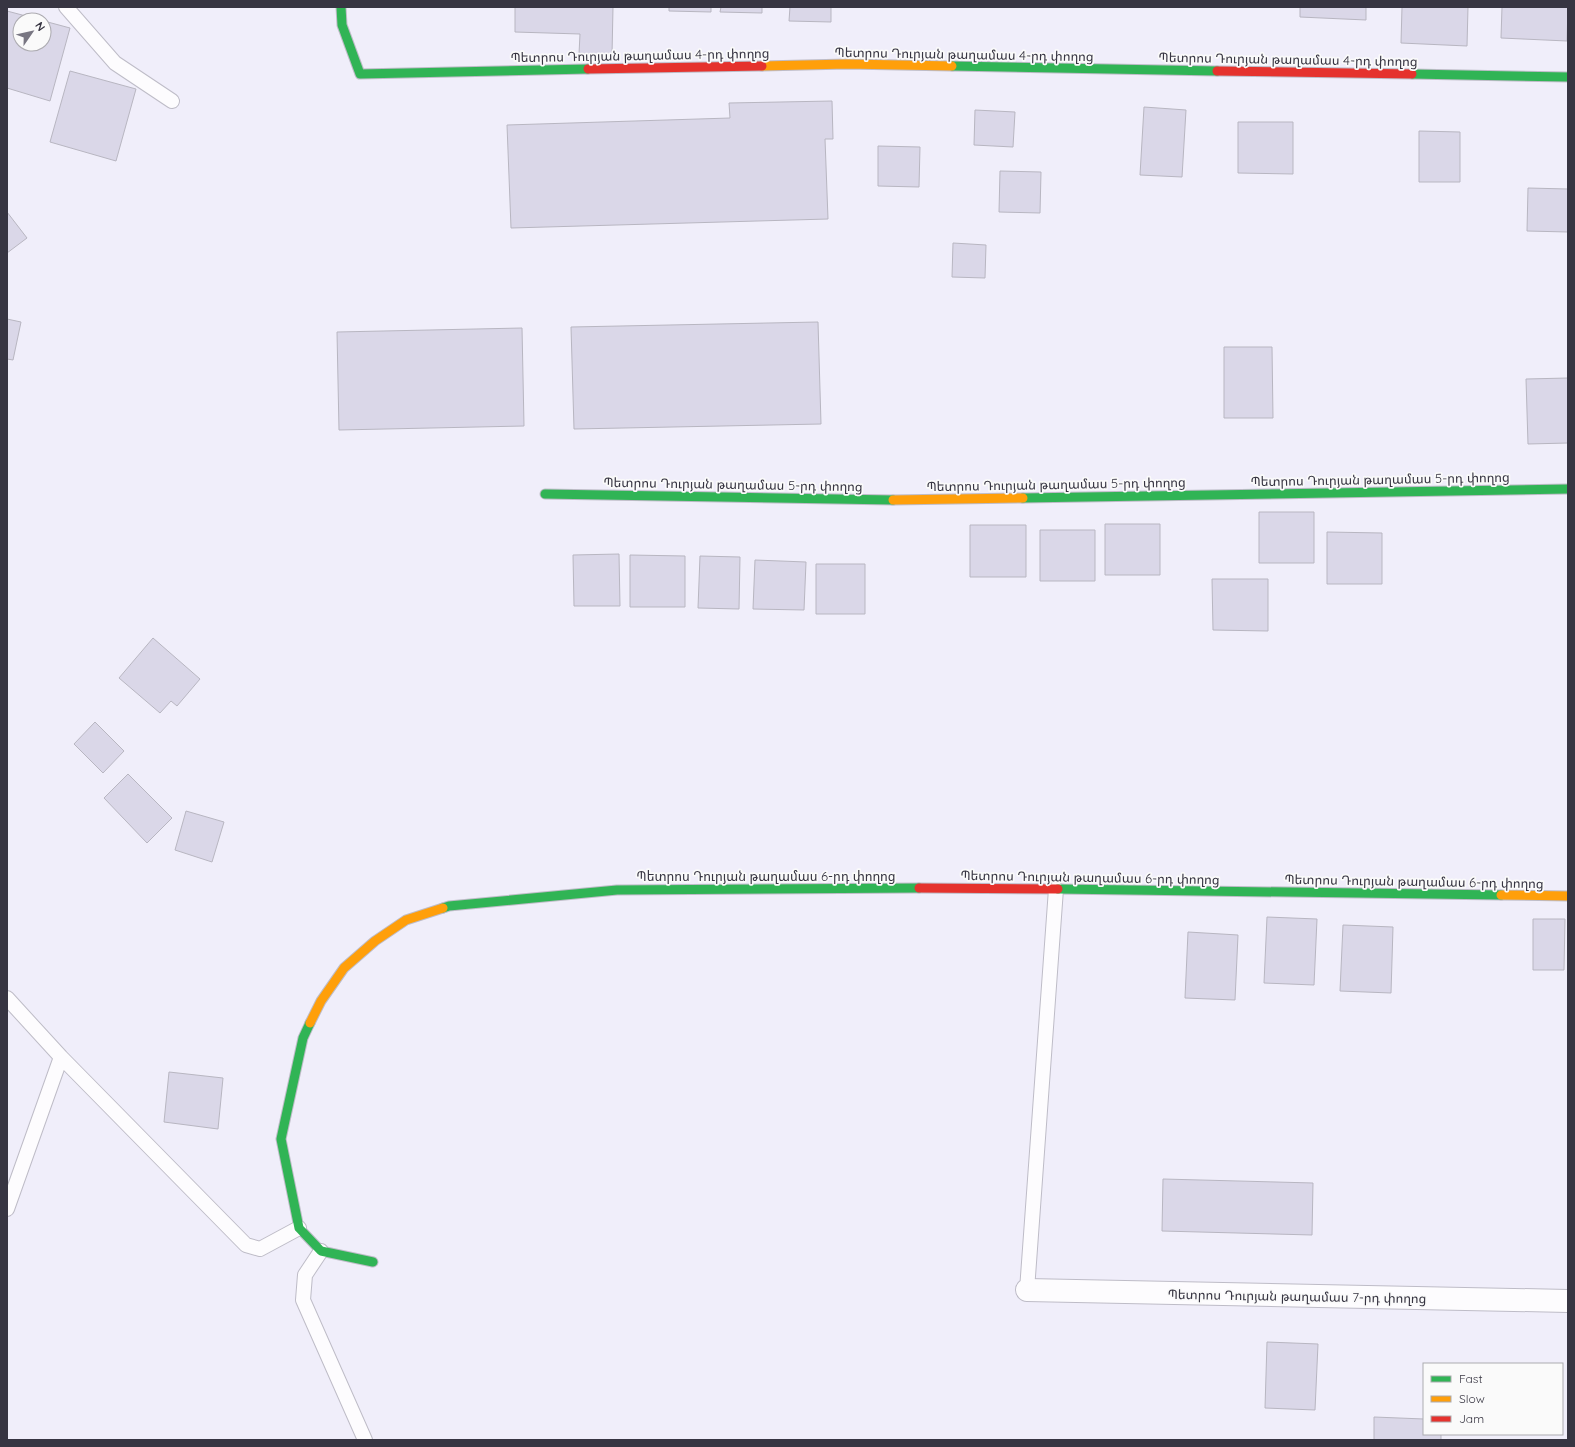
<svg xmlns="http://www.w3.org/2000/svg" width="1575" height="1447" viewBox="0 0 1575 1447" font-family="Quicksand,'Noto Sans Armenian',sans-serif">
<rect width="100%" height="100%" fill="#f0eefa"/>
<path fill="#dad7e8" stroke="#b8b6c1" d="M 515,7 L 613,7 L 612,55 L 579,54 L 580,34 L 515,32 Z
M 669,7 L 711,7 L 711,12 L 669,11 Z
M 721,7 L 762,7 L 762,13 L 720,12 Z
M 790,7 L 831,7 L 831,22 L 789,21 Z
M 1300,7 L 1366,7 L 1366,20 L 1300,17 Z
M 1402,7 L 1468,7 L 1467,46 L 1401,43 Z
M 1502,7 L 1568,7 L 1567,41 L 1501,38 Z
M 7,11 L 41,20 L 20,20 L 20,44 L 44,44 L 44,21 L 70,28 L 50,101 L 7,88 Z
M 70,71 L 136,89 L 116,161 L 50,142 Z
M 832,101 L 833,139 L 825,139 L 828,219 L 511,228 L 507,125 L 730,118 L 729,103 Z
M 1144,107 L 1186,110 L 1182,177 L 1140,175 Z
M 975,110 L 1015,112 L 1013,147 L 974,145 Z
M 1238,122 L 1293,122 L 1293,174 L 1238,173 Z
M 1419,131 L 1460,132 L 1460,182 L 1419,182 Z
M 878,146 L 920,147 L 919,187 L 878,186 Z
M 1000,171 L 1041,172 L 1040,213 L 999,212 Z
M 1528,188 L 1568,189 L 1568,232 L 1527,231 Z
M 7,212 L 27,238 L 7,253 Z
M 953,243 L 986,245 L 985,278 L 952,277 Z
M 7,319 L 21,322 L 13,360 L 7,359 Z
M 818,322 L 821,424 L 574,429 L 571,327 Z
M 522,328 L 524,426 L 339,430 L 337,332 Z
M 1224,347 L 1272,347 L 1273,418 L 1224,418 Z
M 1568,378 L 1568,443 L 1528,444 L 1526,379 Z
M 1259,512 L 1314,512 L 1314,563 L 1259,563 Z
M 1105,524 L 1160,524 L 1160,575 L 1105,575 Z
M 970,525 L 1026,525 L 1026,577 L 970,577 Z
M 1040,530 L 1095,530 L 1095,581 L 1040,581 Z
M 1327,532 L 1382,533 L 1382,584 L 1327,584 Z
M 619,554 L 620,606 L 574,606 L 573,555 Z
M 630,555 L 685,556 L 685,607 L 630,607 Z
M 700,556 L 740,557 L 739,609 L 698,608 Z
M 755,560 L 806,562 L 804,610 L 753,609 Z
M 816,564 L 865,564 L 865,614 L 816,614 Z
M 1212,579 L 1268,579 L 1268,631 L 1213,630 Z
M 153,638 L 200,679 L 177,706 L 171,701 L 160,713 L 119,678 Z
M 95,722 L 124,751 L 103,773 L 74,744 Z
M 128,774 L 172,818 L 147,843 L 104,798 Z
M 186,811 L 224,822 L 212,862 L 175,850 Z
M 1267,917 L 1317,919 L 1314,985 L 1264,983 Z
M 1533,919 L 1565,919 L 1564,970 L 1533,970 Z
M 1343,925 L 1393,927 L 1391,993 L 1340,991 Z
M 1188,932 L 1238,935 L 1235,1000 L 1185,998 Z
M 169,1072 L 223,1078 L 218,1129 L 164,1122 Z
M 1163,1179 L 1313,1183 L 1312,1235 L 1162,1231 Z
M 1267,1342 L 1318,1344 L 1315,1410 L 1265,1408 Z
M 1374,1417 L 1424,1419 L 1424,1434 L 1441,1434 L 1441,1440 L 1374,1440 Z"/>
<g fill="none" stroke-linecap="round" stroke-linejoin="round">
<g stroke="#bebcc7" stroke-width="16">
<path id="lane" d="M 66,7 L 115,63 L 172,101
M 7,998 L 61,1057 L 246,1245 L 260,1249 L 299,1228
M 7,1209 L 61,1057
M 321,1251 L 305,1275 L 303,1300 L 365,1440
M 1027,1290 L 1056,889"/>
</g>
<g stroke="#bebcc7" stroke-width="24">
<path id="street" d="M 1027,1290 L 1568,1301"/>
</g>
<g stroke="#bebcc7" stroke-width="11">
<path id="fast" d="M 341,7 L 342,25 L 360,74 L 588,69
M 952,66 L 1217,71
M 1412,74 L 1568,77
M 545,494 L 893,500
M 1023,498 L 1568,489
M 1058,889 L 1501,895
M 443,908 L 449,906 L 617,890 L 919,888
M 310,1023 L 303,1038 L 281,1139 L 299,1228 L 321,1251 L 373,1262"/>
</g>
<g stroke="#bebcc7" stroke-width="11">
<path id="slow" d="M 762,66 L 847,64 L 952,66
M 893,500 L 1023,498
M 1501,895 L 1568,896
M 310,1023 L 321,1001 L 344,968 L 375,941 L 406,920 L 443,908"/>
</g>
<g stroke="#bebcc7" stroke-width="11">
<path id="jam" d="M 588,69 L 762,66
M 1217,71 L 1412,74
M 919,888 L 1058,889"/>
</g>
<use href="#lane" stroke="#fdfcfe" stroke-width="14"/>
<use href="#street" stroke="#fdfcfe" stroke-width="22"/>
<use href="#fast" stroke="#30b455" stroke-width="9"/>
<use href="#slow" stroke="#ff9f0a" stroke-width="9"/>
<use href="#jam" stroke="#e5322d" stroke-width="9"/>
</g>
<g text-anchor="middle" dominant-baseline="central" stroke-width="3.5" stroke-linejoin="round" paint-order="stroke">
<g font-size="13" fill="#373542" stroke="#fafafa">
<text transform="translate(964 54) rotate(1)">Պետրոս Դուրյան թաղամաս 4-րդ փողոց</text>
<text transform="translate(640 55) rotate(-1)">Պետրոս Դուրյան թաղամաս 4-րդ փողոց</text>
<text transform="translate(1288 59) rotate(1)">Պետրոս Դուրյան թաղամաս 4-րդ փողոց</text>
<text transform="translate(1380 479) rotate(-1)">Պետրոս Դուրյան թաղամաս 5-րդ փողոց</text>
<text transform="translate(733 484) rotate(1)">Պետրոս Դուրյան թաղամաս 5-րդ փողոց</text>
<text transform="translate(1056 484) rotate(-1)">Պետրոս Դուրյան թաղամաս 5-րդ փողոց</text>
<text x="766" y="876">Պետրոս Դուրյան թաղամաս 6-րդ փողոց</text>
<text transform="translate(1090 877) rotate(1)">Պետրոս Դուրյան թաղամաս 6-րդ փողոց</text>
<text transform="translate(1414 881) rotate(1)">Պետրոս Դուրյան թաղամաս 6-րդ փողոց</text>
<text transform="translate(1297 1296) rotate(1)">Պետրոս Դուրյան թաղամաս 7-րդ փողոց</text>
</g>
</g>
<rect width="1575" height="1447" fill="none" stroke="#373542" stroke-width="16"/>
<rect x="1423" y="1363" width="140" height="72" fill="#fafafa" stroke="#acabb0"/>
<rect x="1431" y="1376" width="20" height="6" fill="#30b455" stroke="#acabb0"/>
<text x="1459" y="1383" font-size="12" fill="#373542">Fast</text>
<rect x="1431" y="1396" width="20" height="6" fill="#ff9f0a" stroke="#acabb0"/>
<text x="1459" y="1403" font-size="12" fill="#373542">Slow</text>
<rect x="1431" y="1416" width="20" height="6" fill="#e5322d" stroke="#acabb0"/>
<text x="1459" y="1423" font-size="12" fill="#373542">Jam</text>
<g transform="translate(32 32) rotate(56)"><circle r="19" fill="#fafafa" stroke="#acabb0"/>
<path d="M0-3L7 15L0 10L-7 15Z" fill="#787682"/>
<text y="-6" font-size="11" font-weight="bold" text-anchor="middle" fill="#373542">N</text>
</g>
</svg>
